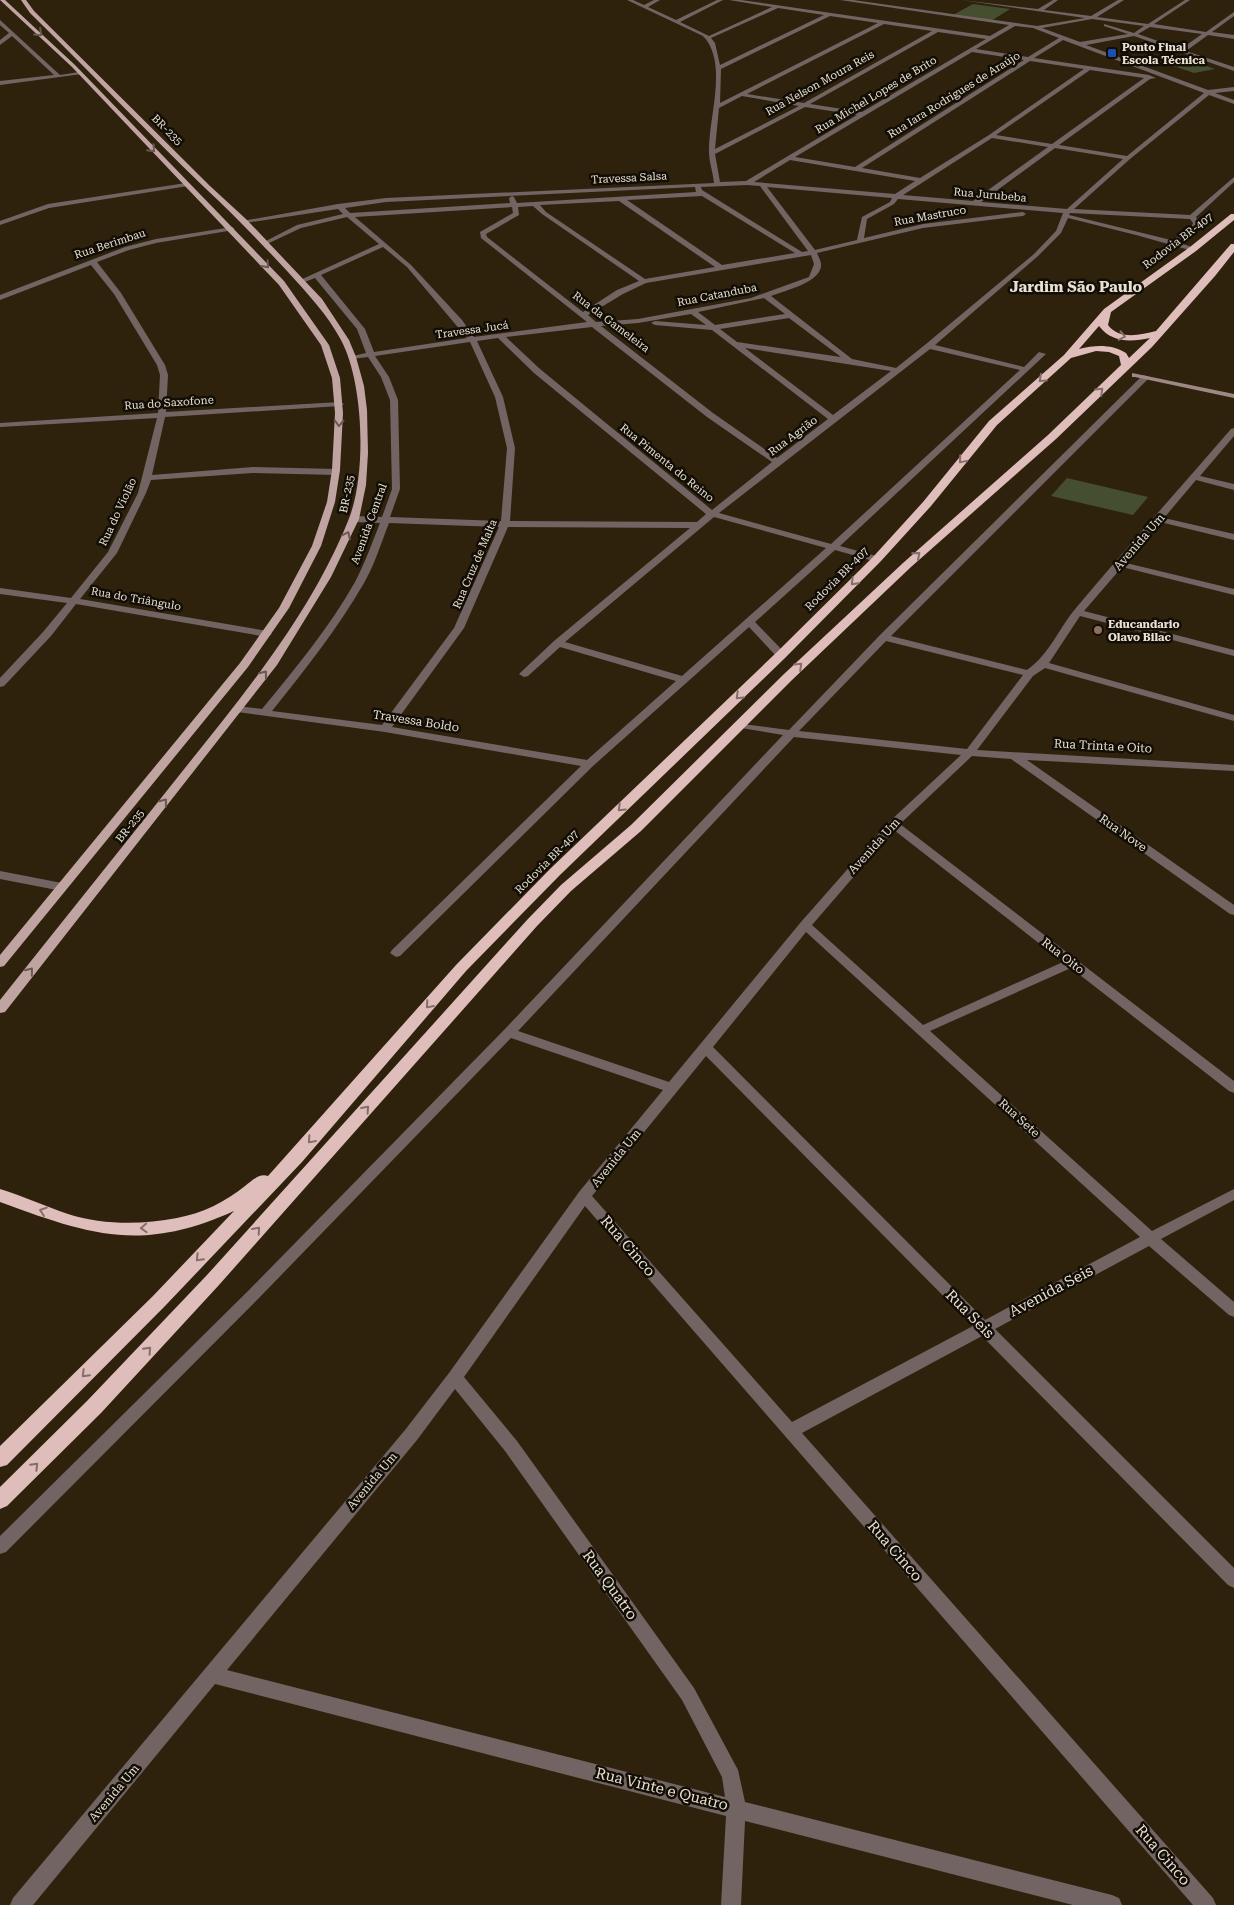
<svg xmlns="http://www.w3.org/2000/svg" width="1234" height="1905" viewBox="0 0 1234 1905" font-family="'Roboto Serif',serif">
<rect width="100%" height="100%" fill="#2f220d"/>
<path fill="#454e2f" d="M 973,4 L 1010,9 L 991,21 L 953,15 Z
M 1177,56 L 1215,69 L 1194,73 L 1156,60 Z
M 1067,478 L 1148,497 L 1133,515 L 1051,496 Z"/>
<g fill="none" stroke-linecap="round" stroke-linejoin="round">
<path fill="#726463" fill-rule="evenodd" d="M 627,0 L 633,0 L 644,5 L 654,0 L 660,0 L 648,7 L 676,20 L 717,0 L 723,0 L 680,22 L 709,36 L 772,7 L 729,0 L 741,0 L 990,36 L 1009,25 L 840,0 L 853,0 L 1037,26 L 1085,18 L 961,0 L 1038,9 L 1053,0 L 1058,0 L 1044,10 L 1091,16 L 1118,0 L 1124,0 L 1097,17 L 1148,24 L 1185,0 L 1190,0 L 1154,24 L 1206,32 L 1234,12 L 1234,16 L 1212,32 L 1234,35 L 1234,39 L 1208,35 L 1186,51 L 1234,67 L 1234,71 L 1134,36 L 1086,45 L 1208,90 L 1234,87 L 1234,91 L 1215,93 L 1234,100 L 1234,104 L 1209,95 L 1130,159 L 1074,209 L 1190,215 L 1234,177 L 1234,182 L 1196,217 L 1199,223 L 1195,232 L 1177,242 L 1195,248 L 1195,250 L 1193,251 L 1136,235 L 1068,218 L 1061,233 L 1038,256 L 935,345 L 1024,367 L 1039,352 L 1046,354 L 840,546 L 880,557 L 880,561 L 877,562 L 835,550 L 755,622 L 785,653 L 785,657 L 777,657 L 749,627 L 593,766 L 400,956 L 396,957 L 390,953 L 392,950 L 581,766 L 385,732 L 237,712 L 232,709 L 237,706 L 262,709 C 295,669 329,628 355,582 C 365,563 372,543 380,523 L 354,522 L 349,519 L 354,516 L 382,517 L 392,489 L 390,400 L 381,377 L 368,357 L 352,359 L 348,357 L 366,353 L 357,329 L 315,278 L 302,283 L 298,281 L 379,244 L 347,217 L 301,228 L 267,244 L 262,243 L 297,225 L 343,214 L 338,209 L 245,223 L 242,221 L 338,204 L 386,198 L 714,183 C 713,172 709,162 709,152 C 708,118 729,63 703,36 ZM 778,8 L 824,15 L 720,65 L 715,43 L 711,38 ZM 830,16 L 878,23 L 720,103 L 721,69 ZM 1092,19 L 1144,26 L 1134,33 L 1104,24 L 1104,26 L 1128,34 L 1080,42 L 1042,28 ZM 884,24 L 932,31 L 804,103 L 747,94 ZM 1015,26 L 1033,28 L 1059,38 L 1028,57 L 976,49 ZM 1150,27 L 1202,34 L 1181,49 L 1138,34 ZM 938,32 L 986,39 L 862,112 L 810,104 ZM 1063,40 L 1204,93 L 1127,156 L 1059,145 L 1150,79 L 1156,78 L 1149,75 L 1034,58 ZM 972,52 L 1024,60 L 855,167 L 795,157 ZM 1030,61 L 1084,69 L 989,135 L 920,178 L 862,168 ZM 1090,70 L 1144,78 L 1052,144 L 996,135 ZM 742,96 L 799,106 L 715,149 L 719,108 ZM 805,107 L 857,115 L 746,181 L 720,182 L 715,154 ZM 992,138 L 1048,147 L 973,201 L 903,195 ZM 1055,148 L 1123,159 L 1067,209 L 981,202 ZM 790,160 L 915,181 L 895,194 L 754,182 ZM 747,185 L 760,186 L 808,251 L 802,252 L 702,190 L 701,187 ZM 695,187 L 696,192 L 517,203 L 514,197 L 512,196 L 509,198 L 510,203 L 350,213 L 345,208 L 386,202 ZM 767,187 L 892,198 L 890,202 L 862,217 L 857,240 L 815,250 ZM 702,196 L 795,253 L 722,265 L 627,200 ZM 898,199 L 1063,213 L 1056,231 L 1034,254 L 926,344 L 896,368 L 852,359 L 771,296 C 784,291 823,282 821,264 C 821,261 818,256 817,253 L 923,228 L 1023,216 L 1026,214 L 1023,212 L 923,224 L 864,238 L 867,219 L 894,204 ZM 619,201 L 715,267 L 645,279 L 546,212 L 540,205 ZM 533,206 L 542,214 L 639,281 L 617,290 L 583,312 L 487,237 L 486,234 L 519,215 L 518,207 ZM 512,207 L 513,213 L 480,232 L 481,238 L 587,322 L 474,337 L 462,320 L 411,265 L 355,217 ZM 1070,213 L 1190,219 L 1193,223 L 1190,230 L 1171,240 L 1069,215 ZM 383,247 L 407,267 L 467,338 L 374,352 L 365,329 L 321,275 ZM 811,255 L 814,264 L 809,277 L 751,298 L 638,319 L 596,322 L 588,315 L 623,294 L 646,283 ZM 764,298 L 785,314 L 715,325 L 698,312 ZM 691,314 L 706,325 L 655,321 L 651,323 L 655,325 L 712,330 L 828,419 L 777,458 L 713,413 L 601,326 L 638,323 ZM 789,318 L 841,357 L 737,342 L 720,329 ZM 592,327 L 707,417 L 772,462 L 712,510 L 540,369 L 506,337 ZM 498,338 L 534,373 L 706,514 L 697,522 L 510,521 L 515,448 L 503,397 L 477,341 ZM 470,342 L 495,397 L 507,448 L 501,521 L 390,517 L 400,489 L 398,400 L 389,377 L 375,356 ZM 745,348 L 891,371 L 833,415 ZM 930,349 L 1020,370 L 831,544 L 719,513 ZM 714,517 L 826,548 L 682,676 L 565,642 ZM 389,523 L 499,527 L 454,628 L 382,725 L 272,711 C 305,670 338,628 364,583 C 375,564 381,543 389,523 ZM 508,527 L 690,528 L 554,641 L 519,674 L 524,677 L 528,676 L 560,647 L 676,681 L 587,760 L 392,727 L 464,628 Z
M 0,20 L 60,75 L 79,72 L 82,74 L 0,85 L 0,81 L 54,75 L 12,36 L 0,45 L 0,40 L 9,33 L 0,25 Z
M 186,183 L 189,185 L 188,186 L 49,208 L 0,225 L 0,221 L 48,204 Z
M 232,227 L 234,228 L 234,230 L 156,243 L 129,250 L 97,262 L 121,293 L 165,365 L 168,375 L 166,412 L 340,402 L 344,404 L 340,406 L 165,417 L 152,475 L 253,467 L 336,469 L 340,472 L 336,475 L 253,473 L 151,480 L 146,493 L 117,553 L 80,599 L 267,631 L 272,634 L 267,637 L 76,604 L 51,636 L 4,686 L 0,687 L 0,678 L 43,632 L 67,603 L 0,594 L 0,588 L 71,598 L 108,552 L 138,493 L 157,418 L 0,427 L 0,423 L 158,413 L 160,375 L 157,365 L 114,294 L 91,265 L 0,300 L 0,295 L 125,247 L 156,239 Z
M 1143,375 L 1150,377 L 891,636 L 1027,670 C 1049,655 1059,628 1076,608 C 1127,547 1180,488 1231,429 L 1234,428 L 1234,436 L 1200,476 L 1234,484 L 1234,490 L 1196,480 L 1164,518 L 1234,534 L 1234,540 L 1160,522 L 1126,563 L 1234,589 L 1234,595 L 1122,567 L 1084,611 L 1234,650 L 1234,656 L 1080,616 L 1049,663 L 1234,715 L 1234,721 L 1045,668 L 1033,676 L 977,750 L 1234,765 L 1234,771 L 1027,760 L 1234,905 L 1234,915 L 1230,914 L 1011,759 L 972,756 L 900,824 L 1234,1081 L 1234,1093 L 1229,1091 L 1071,968 L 930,1031 L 1152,1231 L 1234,1189 L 1234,1200 L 1161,1239 L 1234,1302 L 1234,1317 L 1229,1315 L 1149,1246 L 995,1329 L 1234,1568 L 1234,1588 L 1228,1585 L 982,1336 L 802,1433 L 1213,1898 L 1216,1905 L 1193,1905 L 585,1206 L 464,1377 L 517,1441 L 694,1688 L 738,1770 L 745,1802 L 1112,1895 L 1119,1898 L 1122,1905 L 1073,1905 L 745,1821 L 741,1905 L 721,1905 L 726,1816 L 215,1684 L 33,1905 L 10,1905 L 13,1898 L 405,1430 L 449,1373 L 579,1192 L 663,1090 L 511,1038 L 258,1299 L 6,1552 L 0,1554 L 0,1536 L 248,1291 L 504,1030 L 783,735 L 735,727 L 734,725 L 735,723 L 789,730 L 880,635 ZM 886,641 L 1023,675 L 967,749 L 799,731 ZM 794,737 L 961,755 L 889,822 L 801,922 L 669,1082 L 518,1031 ZM 894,830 L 1063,962 L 923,1025 L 812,925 ZM 806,932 L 1140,1237 L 985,1320 L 713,1047 ZM 706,1056 L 973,1326 L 792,1422 L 592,1196 ZM 455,1389 L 505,1451 L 682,1700 L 722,1777 L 725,1797 L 227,1670 L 417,1440 Z
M 0,871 L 62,883 L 68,887 L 62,891 L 0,879 Z"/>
<path fill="#9e8886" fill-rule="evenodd" d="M 1132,373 L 1234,394 L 1234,398 L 1135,377 L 1132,377 Z"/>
<path fill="#c0a4a1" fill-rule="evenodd" d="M 0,0 L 5,0 L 75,65 L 284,281 L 329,345 L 340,378 L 343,413 L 340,470 L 335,502 L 321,546 L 289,608 L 248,667 L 4,966 L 0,967 L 0,955 L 240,663 L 279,608 L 312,546 L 327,502 L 332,470 L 335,413 L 332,378 L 321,345 L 279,285 L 72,67 Z
M 21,0 L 26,0 L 34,11 L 210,186 L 247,220 L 322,299 L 349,340 L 356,357 L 364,386 L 367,410 L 368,453 L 366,485 L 359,519 L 331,577 L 277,665 L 5,1012 L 0,1013 L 0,1000 C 60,924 121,849 181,773 C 244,694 310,615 348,521 C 367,476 364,383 341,340 C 327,314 307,293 288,272 C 261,243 234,215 205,188 C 146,131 89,71 30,13 Z"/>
<path fill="#dfbdba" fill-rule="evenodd" d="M 1231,214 L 1234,214 L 1234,220 L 1196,251 L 1111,312 L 1108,325 C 1119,340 1140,335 1156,331 L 1231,244 L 1234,244 L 1234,252 L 1215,276 L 1152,347 L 1056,439 L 911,567 L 792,680 L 641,831 L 571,891 L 537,926 L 219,1285 L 101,1413 L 7,1506 L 0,1509 L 0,1487 L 87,1401 L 207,1275 L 527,920 L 561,885 L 631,825 L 784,674 L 903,563 L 1048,435 L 1121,365 L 1119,356 L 1109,352 L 1096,351 L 1071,358 L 997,425 L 931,506 L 881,561 L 785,658 L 560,875 L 466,971 L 302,1162 L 165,1306 L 7,1465 L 0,1467 L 0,1446 L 153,1296 L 234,1211 C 141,1253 90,1235 0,1202 L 0,1189 C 23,1196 45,1206 68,1214 C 103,1225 141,1225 177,1218 C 203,1213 225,1202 245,1186 C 252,1181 259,1173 268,1176 L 456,965 L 550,869 L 777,652 L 873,557 L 923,502 L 989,421 L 1064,355 L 1104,309 L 1190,247 ZM 1099,326 C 1112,343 1131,342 1150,338 L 1129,358 L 1126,353 C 1111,344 1096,345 1079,349 Z"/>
</g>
<defs><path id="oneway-chevron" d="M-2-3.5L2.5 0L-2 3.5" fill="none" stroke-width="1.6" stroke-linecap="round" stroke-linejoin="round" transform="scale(1.25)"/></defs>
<g stroke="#695853">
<use href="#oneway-chevron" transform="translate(39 33) rotate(43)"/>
<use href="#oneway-chevron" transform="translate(152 149) rotate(47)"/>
<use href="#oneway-chevron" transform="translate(266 265) rotate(48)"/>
<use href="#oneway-chevron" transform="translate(339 423) rotate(93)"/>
<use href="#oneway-chevron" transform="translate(347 535) rotate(-64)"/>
<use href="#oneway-chevron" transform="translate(264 674) rotate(-52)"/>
<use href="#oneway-chevron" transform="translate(164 802) rotate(-52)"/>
<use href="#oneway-chevron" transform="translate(30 971) rotate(-51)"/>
</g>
<g stroke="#836e69">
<use href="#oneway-chevron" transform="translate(1122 336) rotate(11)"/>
<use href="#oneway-chevron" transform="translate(1042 379) rotate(138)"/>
<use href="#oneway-chevron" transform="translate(1100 391) rotate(-44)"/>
<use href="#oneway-chevron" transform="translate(962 460) rotate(130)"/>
<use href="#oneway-chevron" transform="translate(917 555) rotate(-41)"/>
<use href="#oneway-chevron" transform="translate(854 582) rotate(135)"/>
<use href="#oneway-chevron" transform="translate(799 666) rotate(-43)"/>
<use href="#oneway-chevron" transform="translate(739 696) rotate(136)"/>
<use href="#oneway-chevron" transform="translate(621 808) rotate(136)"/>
<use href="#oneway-chevron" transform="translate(429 1005) rotate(131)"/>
<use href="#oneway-chevron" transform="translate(366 1109) rotate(-48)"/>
<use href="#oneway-chevron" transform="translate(311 1140) rotate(131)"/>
<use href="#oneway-chevron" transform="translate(43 1211) rotate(-161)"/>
<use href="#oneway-chevron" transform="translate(144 1228) rotate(177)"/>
<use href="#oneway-chevron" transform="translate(257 1230) rotate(-49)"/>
<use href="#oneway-chevron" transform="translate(199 1258) rotate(134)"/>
<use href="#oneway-chevron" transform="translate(148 1350) rotate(-47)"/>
<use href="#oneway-chevron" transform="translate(85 1374) rotate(135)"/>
<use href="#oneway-chevron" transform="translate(35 1466) rotate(-45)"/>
</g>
<rect fill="#1a4fb4" stroke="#120d05" stroke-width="2" x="1107" y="48" width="10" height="10" rx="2.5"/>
<circle fill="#8d6e63" stroke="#120d05" stroke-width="2" cx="1098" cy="630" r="5"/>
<g text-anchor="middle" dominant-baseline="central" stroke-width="5" stroke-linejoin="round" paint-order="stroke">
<g font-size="11" font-weight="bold" fill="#e8e0d3" stroke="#120d05" text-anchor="start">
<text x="1122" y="47">Ponto Final<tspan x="1122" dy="13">Escola Técnica</tspan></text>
<text x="1108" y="624">Educandario<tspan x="1108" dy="13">Olavo Bilac</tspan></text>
</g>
<g font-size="11" fill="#e8e0d3" stroke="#120d05">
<text transform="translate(820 83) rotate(-29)">Rua Nelson Moura Reis</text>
<text transform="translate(876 95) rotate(-31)">Rua Michel Lopes de Brito</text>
<text transform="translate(954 95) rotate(-32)">Rua Iara Rodrigues de Araújo</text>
<text transform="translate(167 130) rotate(45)">BR-235</text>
<text transform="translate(629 178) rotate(-3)">Travessa Salsa</text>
<text transform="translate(990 195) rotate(5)">Rua Jurubeba</text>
<text transform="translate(930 216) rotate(-10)">Rua Mastruco</text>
<text transform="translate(1178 241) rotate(-37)">Rodovia BR-407</text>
<text transform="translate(110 244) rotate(-18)">Rua Berimbau</text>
<text transform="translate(717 295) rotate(-11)">Rua Catanduba</text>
<text transform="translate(611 322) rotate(37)">Rua da Gameleira</text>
<text transform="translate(472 330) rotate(-8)">Travessa Jucá</text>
<text transform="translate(169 403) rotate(-4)">Rua do Saxofone</text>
<text transform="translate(793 436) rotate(-37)">Rua Agrião</text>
<text transform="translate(667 463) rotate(39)">Rua Pimenta do Reino</text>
<text transform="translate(347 494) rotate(-79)">BR-235</text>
<text transform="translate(118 512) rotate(-65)">Rua do Violão</text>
<text transform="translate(369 524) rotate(-70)">Avenida Central</text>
<text transform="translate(475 564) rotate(-67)">Rua Cruz de Malta</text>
<text transform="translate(837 579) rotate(-45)">Rodovia BR-407</text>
<text transform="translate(136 599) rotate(10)">Rua do Triângulo</text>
<text transform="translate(130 826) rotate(-52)">BR-235</text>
<text transform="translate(547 862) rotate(-45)">Rodovia BR-407</text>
</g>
<g font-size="12" fill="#e8e0d3" stroke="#120d05">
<text transform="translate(1139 542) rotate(-49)">Avenida Um</text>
<text transform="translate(416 721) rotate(9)">Travessa Boldo</text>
<text transform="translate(1103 746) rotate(3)">Rua Trinta e Oito</text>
<text transform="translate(1123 833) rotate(35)">Rua Nove</text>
<text transform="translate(874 846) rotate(-48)">Avenida Um</text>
<text transform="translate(1063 956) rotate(38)">Rua Oito</text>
<text transform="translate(1019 1118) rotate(42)">Rua Sete</text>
<text transform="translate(616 1158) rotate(-51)">Avenida Um</text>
<text transform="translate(372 1481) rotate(-50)">Avenida Um</text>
<text transform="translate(114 1793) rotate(-50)">Avenida Um</text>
</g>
<g font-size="15" font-weight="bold" fill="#e8e0d3" stroke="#120d05">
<text x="1076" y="287">Jardim São Paulo</text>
</g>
<g font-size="15" fill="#e8e0d3" stroke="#120d05">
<text transform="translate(628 1246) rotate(49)">Rua Cinco</text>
<text transform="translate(1051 1291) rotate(-28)">Avenida Seis</text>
<text transform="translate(970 1314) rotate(45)">Rua Seis</text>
<text transform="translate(895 1551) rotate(49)">Rua Cinco</text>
<text transform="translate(610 1585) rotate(54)">Rua Quatro</text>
<text transform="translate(662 1789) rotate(14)">Rua Vinte e Quatro</text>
<text transform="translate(1163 1855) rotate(49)">Rua Cinco</text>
</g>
</g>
</svg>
